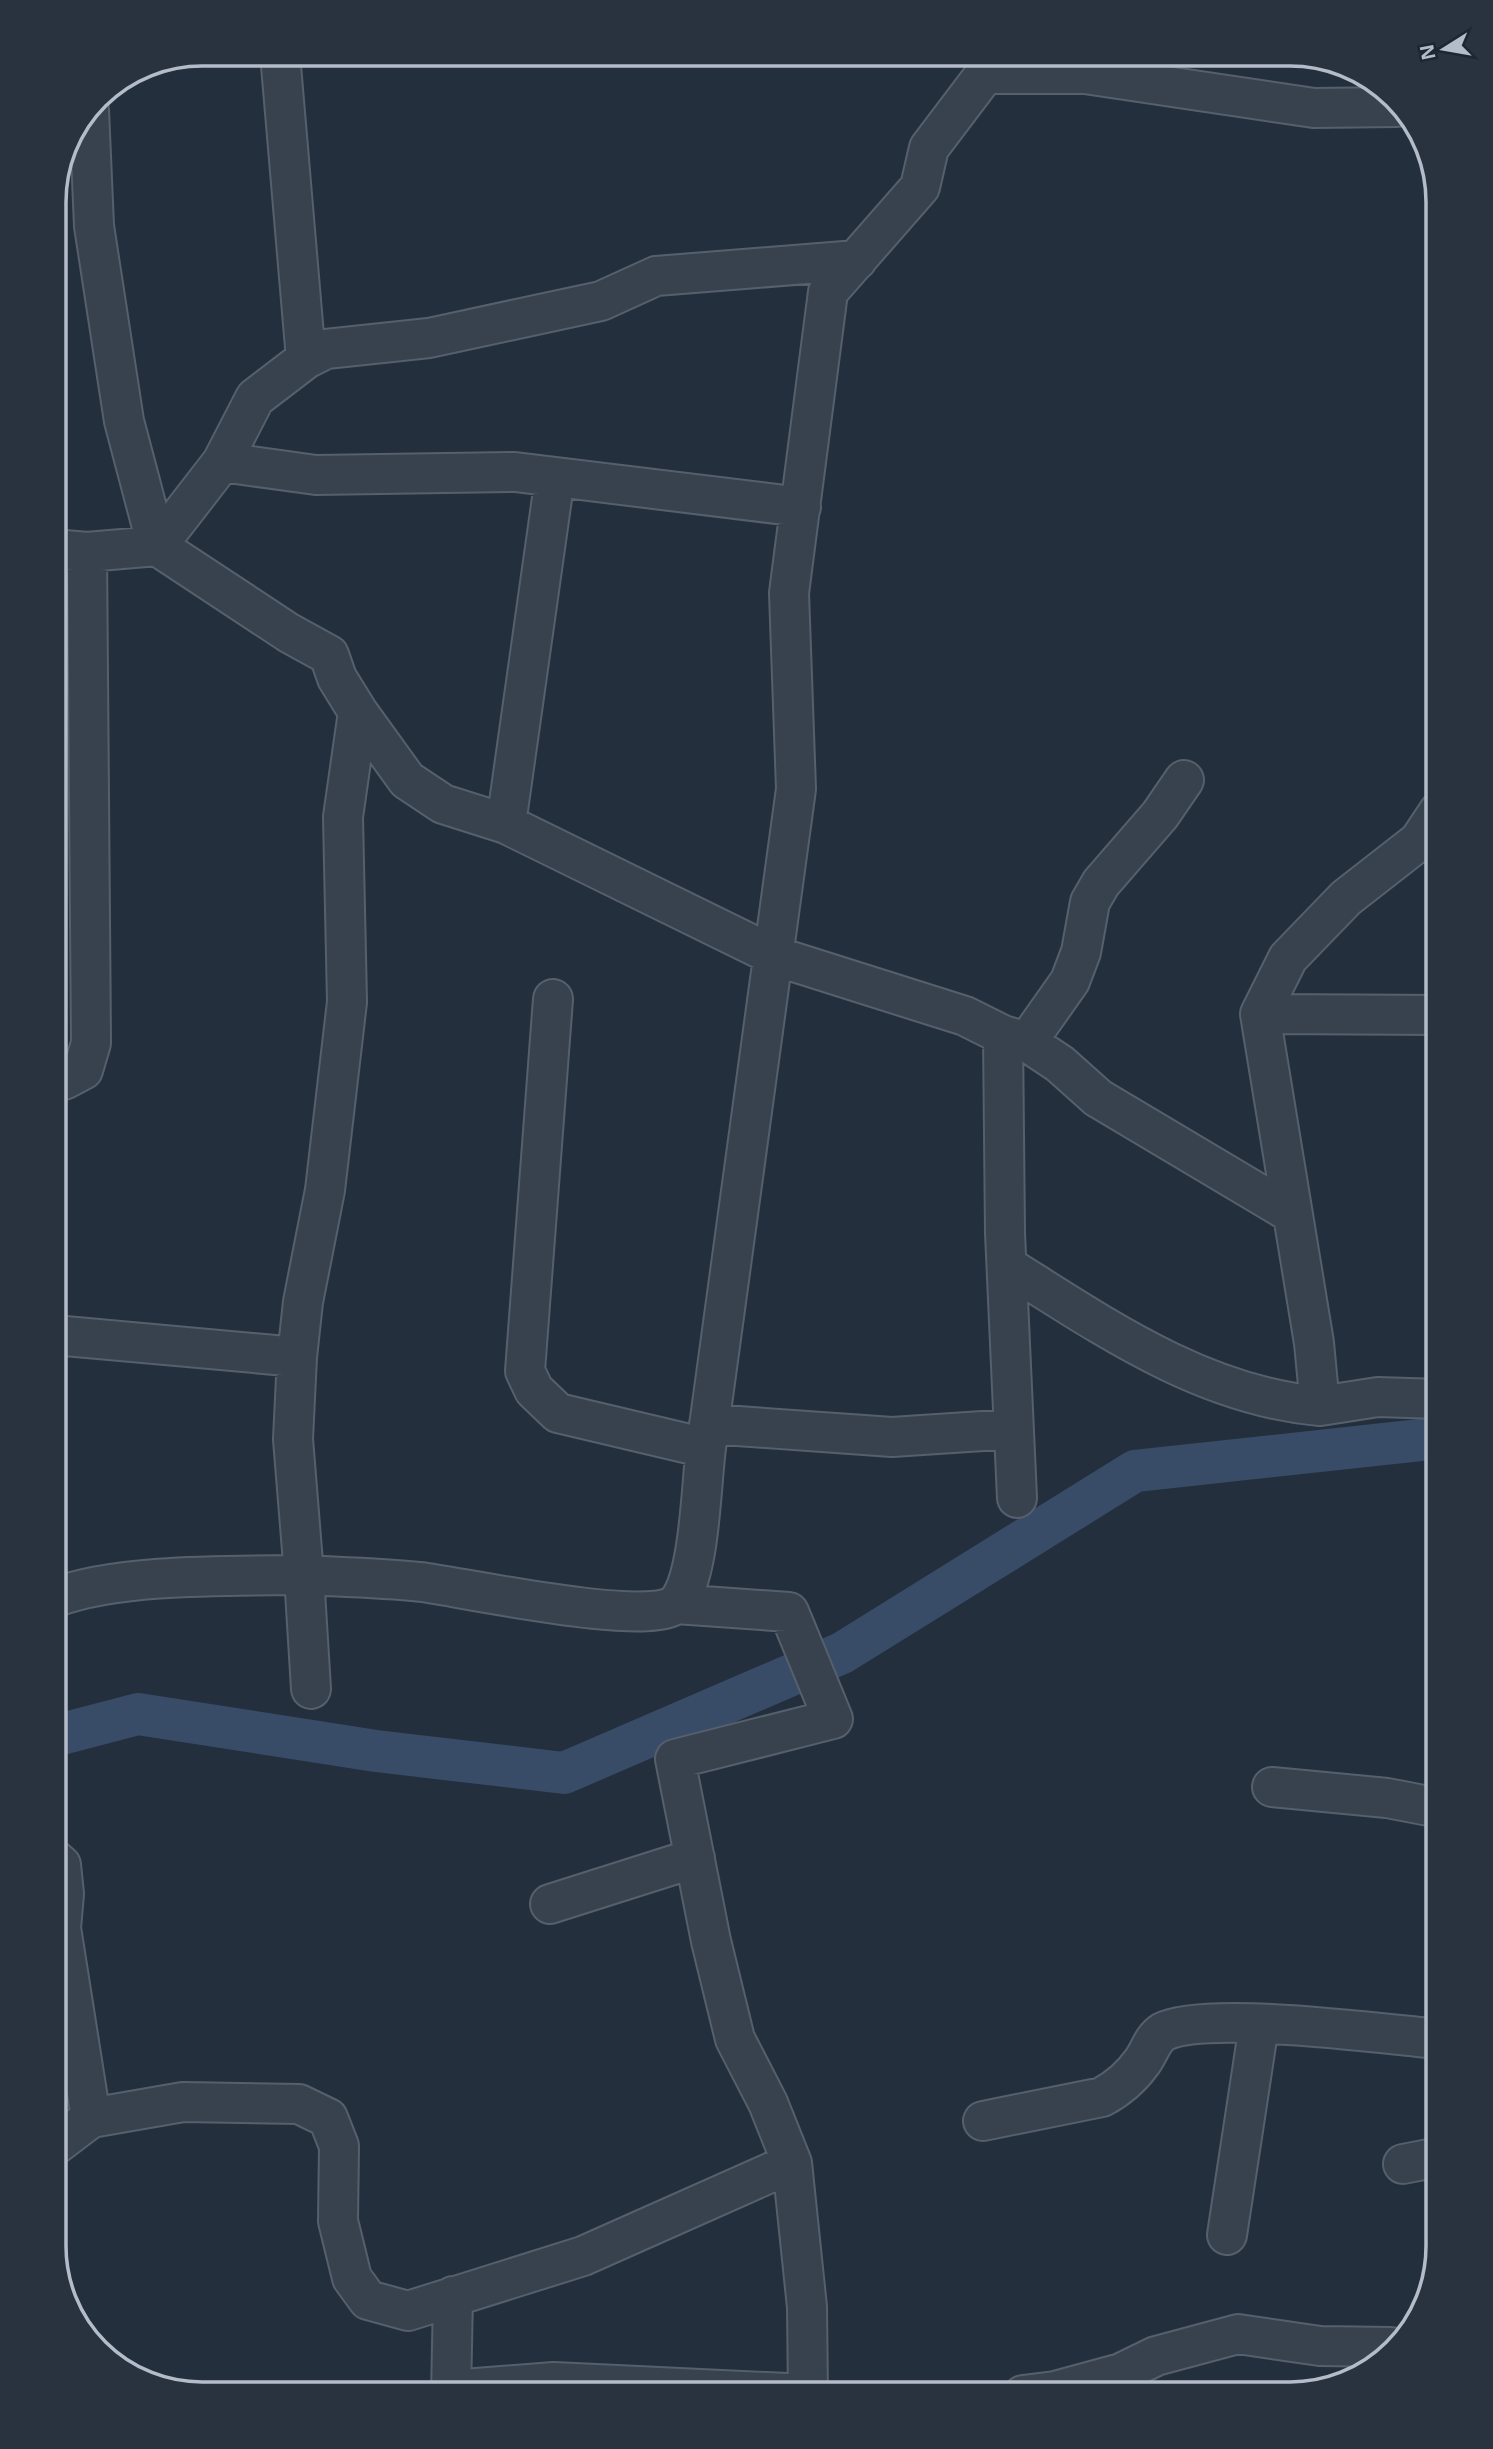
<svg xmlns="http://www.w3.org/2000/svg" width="1493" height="2449" viewBox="0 0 1493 2449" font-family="'Open Sans',sans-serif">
<rect width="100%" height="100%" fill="#242f3e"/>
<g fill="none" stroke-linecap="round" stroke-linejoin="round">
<path stroke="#394c67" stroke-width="42" d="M 54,1736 L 138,1714 L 376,1751 L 564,1773 L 842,1653 L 1135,1471 L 1439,1438"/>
<g stroke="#565f6c" stroke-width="42">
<path id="street" d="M 280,54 L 306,359
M 222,462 L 316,475 L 515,472 L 801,507
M 54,549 L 87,552 L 157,546 L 124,421 L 94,226 L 89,110
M 358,712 L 407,780 L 443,804 L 506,824 L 775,956 L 965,1016 L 1003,1035 L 1027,1042 L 1060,1064 L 1098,1098 L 1291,1213
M 506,824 L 555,477
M 553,999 L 525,1371 L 534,1390 L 558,1413 L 706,1448 L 796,789 L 789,593 L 828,292 L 920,187 L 929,148 L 985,74 L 1085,74 L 1314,108 L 1397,107
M 1260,1014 L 1439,1015
M 1003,1035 L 1005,1233 L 1017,1498
M 1027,1042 L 1070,981 L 1081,952 L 1090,902 L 1101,883 L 1160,815 L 1184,780
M 54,1078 L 64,1080 L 83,1070 L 91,1043 L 87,552
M 1007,1266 C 1104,1327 1203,1396 1320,1406 L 1314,1343 L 1260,1014 L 1288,958 L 1346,898 L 1419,841 L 1439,811
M 54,1335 L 297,1357
M 1320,1406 L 1378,1397 L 1439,1399
M 709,1424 L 892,1437 L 1013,1429
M 706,1448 C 701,1485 700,1577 677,1603 C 654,1629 462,1587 421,1582 C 382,1578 343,1577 304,1575 L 293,1439 L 297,1357 L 303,1302 L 325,1190 L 347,1002 L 343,817 L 358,712 L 337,678 L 329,655 L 289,633 L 157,546 L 222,462 L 255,398 L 306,359 L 326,349 L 429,338 L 601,301 L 656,276 L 857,260
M 54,1598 C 118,1573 234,1576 304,1575 L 311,1689
M 676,1604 L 789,1612 L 833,1719 L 675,1759 L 711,1941 L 735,2039 L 768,2103 L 792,2163 L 807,2307 L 808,2395
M 1272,1787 L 1387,1798 L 1439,1808
M 550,1904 L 695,1858
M 91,2118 L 183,2102 L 299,2104 L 328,2118 L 339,2146 L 338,2221 L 352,2278 L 368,2300 L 408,2311 L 583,2256 L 792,2163
M 983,2121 L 1102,2097 C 1117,2089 1132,2076 1142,2062 C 1149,2053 1152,2039 1163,2032 C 1204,2010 1385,2034 1439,2039
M 54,2146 L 91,2118 L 61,1928 L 64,1894 L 61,1865 L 54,1859
M 1403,2164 L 1439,2157
M 1227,2235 L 1259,2025
M 451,2390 L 554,2382 L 808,2394
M 451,2395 L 453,2296
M 1023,2395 L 1055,2391 L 1121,2373 L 1156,2356 L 1238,2334 L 1320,2346 L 1391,2347"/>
</g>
<use href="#street" stroke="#38414e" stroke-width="38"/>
</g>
<path d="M0 0H1493V2449H0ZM202 66H1290A136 136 0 0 1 1426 202V2246A136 136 0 0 1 1290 2382H202A136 136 0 0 1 66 2246V202A136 136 0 0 1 202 66Z" fill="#29323f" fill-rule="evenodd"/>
<path fill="none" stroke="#b4bcc9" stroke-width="3.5" d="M202 66H1290A136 136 0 0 1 1426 202V2246A136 136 0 0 1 1290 2382H202A136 136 0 0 1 66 2246V202A136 136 0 0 1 202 66Z"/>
<g transform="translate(1444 49) rotate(259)" stroke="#1d2633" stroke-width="5" paint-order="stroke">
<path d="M0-5L12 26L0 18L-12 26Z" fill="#b4bcc9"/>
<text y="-10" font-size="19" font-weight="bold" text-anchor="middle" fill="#b4bcc9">N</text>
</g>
</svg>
